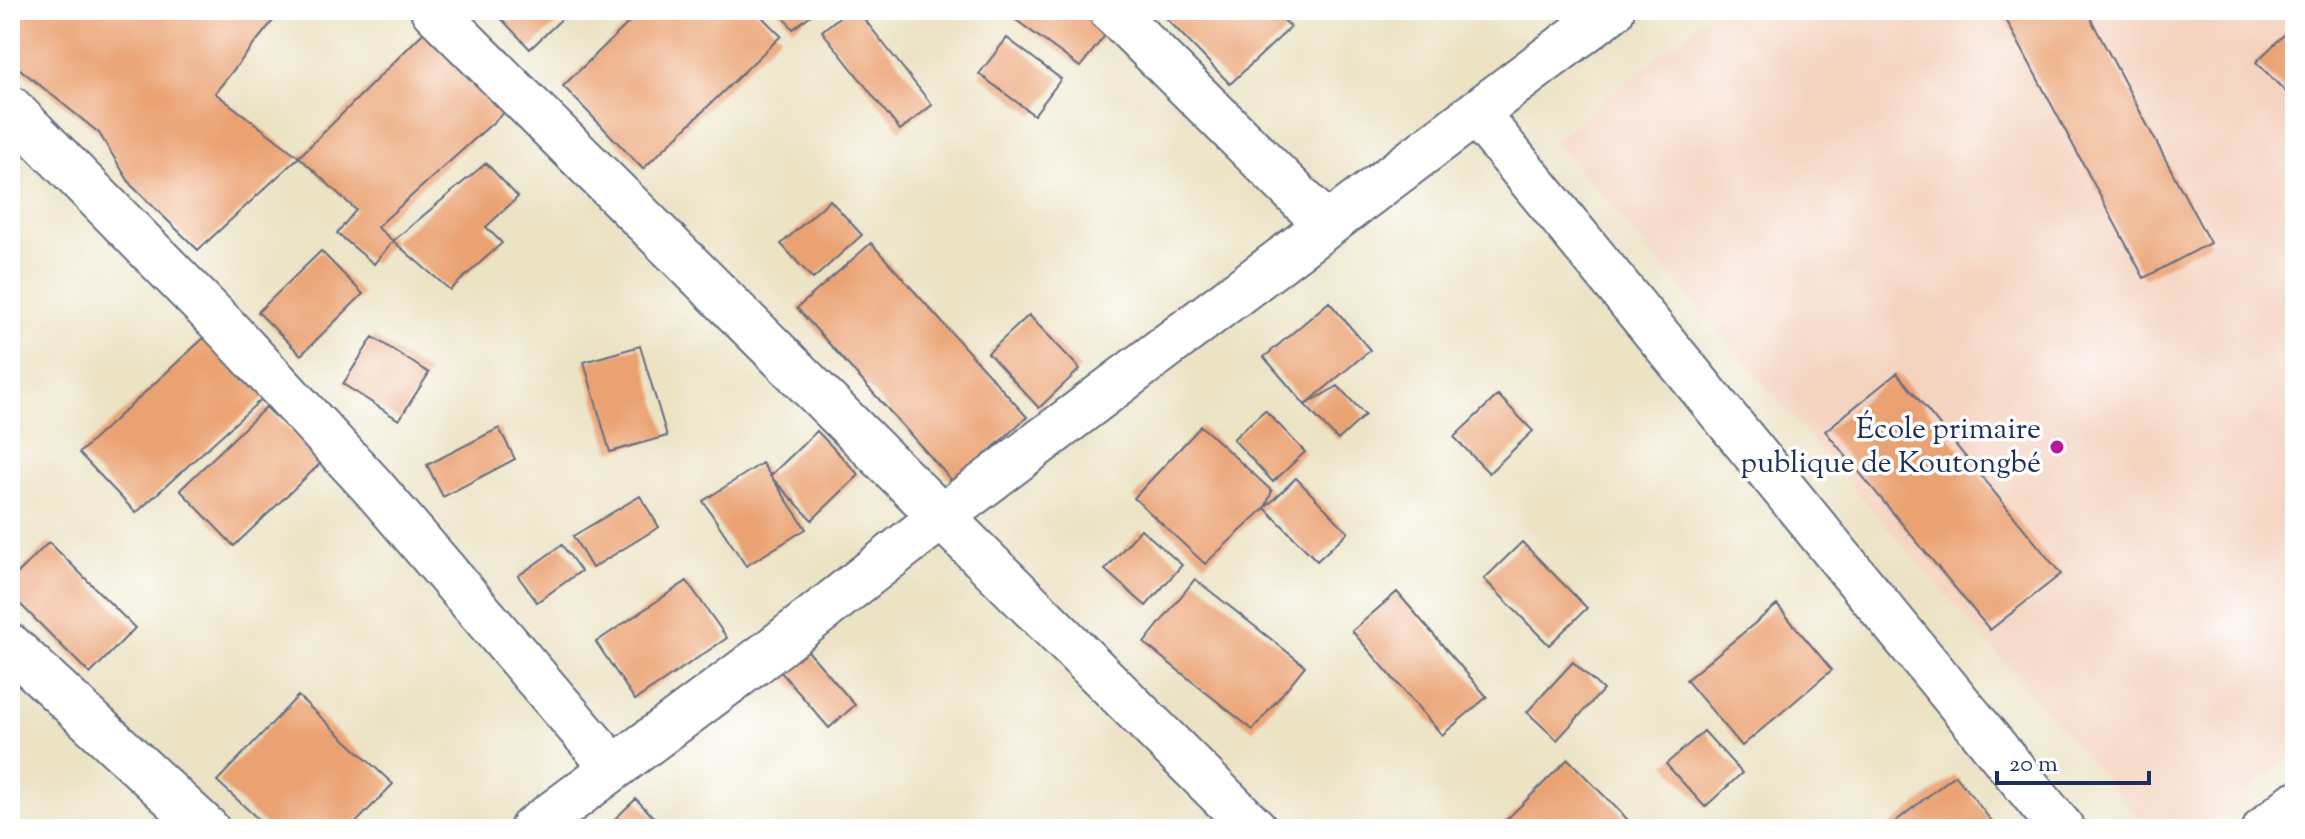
<svg xmlns="http://www.w3.org/2000/svg" width="2305" height="839" viewBox="0 0 2305 839" font-family="'Sorts Mill Goudy',serif">
<rect width="100%" height="100%" fill="#fff"/>
<filter id="ink" filterUnits="userSpaceOnUse"><feTurbulence type="fractalNoise" baseFrequency=".0125" numOctaves="2"/><feDisplacementMap in="SourceGraphic" scale="16" xChannelSelector="R" yChannelSelector="G"/><feConvolveMatrix kernelMatrix="1 2 1 2 8 2 1 2 1" color-interpolation-filters="sRGB"/></filter>
<filter id="wash" filterUnits="userSpaceOnUse"><feTurbulence type="fractalNoise" baseFrequency=".006" numOctaves="4" result="noise"/><feDisplacementMap in="SourceGraphic" scale="32" xChannelSelector="R" yChannelSelector="G"/><feGaussianBlur stdDeviation="1.8" result="paint"/><feColorMatrix in="noise" values="0 0 0 0 0 0 0 0 0 0 0 0 0 0 0 0 0 1.4 0 .05"/><feComposite in="paint" operator="in"/></filter>
<g filter="url(#wash)">
<rect width="100%" height="100%" fill="#ece3c5"/>
<path fill="#f4d3c0" d="M 1715,10 L 2295,10 L 2295,753 L 2204,829 L 2148,829 L 1554,141 Z"/>
<g id="blocks">
<path fill="#eba272" d="M 10,10 L 277,10 L 280,12 L 215,93 L 299,157 L 198,250 L 131,185 L 99,133 L 10,61 Z
M 493,10 L 571,10 L 530,49 Z
M 642,10 L 755,10 L 781,36 L 643,169 L 563,86 Z
M 778,10 L 817,10 L 793,29 Z
M 848,10 L 857,10 L 932,105 L 900,130 L 822,31 Z
M 1017,10 L 1093,10 L 1113,25 L 1080,67 L 1012,17 Z
M 1172,10 L 1274,10 L 1291,27 L 1230,84 L 1165,17 Z
M 2001,10 L 2086,10 L 2210,243 L 2144,278 Z
M 437,19 L 518,100 L 377,227 L 393,241 L 374,264 L 337,233 L 356,210 L 299,157 Z
M 2295,24 L 2295,101 L 2256,62 Z
M 1007,38 L 1061,79 L 1034,115 L 979,74 Z
M 486,163 L 518,197 L 486,227 L 502,243 L 450,290 L 393,241 Z
M 830,200 L 862,235 L 813,279 L 781,244 Z
M 871,243 L 1027,417 L 954,483 L 797,308 Z
M 321,251 L 363,294 L 301,355 L 258,312 Z
M 1329,302 L 1370,350 L 1305,405 L 1264,357 Z
M 1029,315 L 1080,369 L 1039,408 L 988,353 Z
M 207,335 L 265,396 L 136,513 L 79,453 Z
M 373,337 L 429,373 L 399,420 L 343,384 Z
M 640,346 L 667,436 L 610,452 L 584,362 Z
M 1897,373 L 2061,574 L 1990,630 L 1825,431 Z
M 1338,386 L 1365,415 L 1338,440 L 1305,405 Z
M 1498,395 L 1533,431 L 1489,473 L 1454,437 Z
M 266,407 L 322,462 L 234,546 L 180,490 Z
M 1265,410 L 1305,452 L 1273,482 L 1233,439 Z
M 1201,426 L 1272,491 L 1265,508 L 1205,564 L 1134,498 Z
M 499,428 L 515,459 L 443,497 L 427,465 Z
M 817,431 L 859,475 L 812,520 L 770,476 Z
M 762,463 L 806,529 L 746,566 L 703,501 Z
M 1296,478 L 1348,532 L 1317,561 L 1265,508 Z
M 640,496 L 659,527 L 592,568 L 573,536 Z
M 1141,529 L 1182,565 L 1146,606 L 1105,570 Z
M 49,542 L 135,628 L 90,674 L 10,594 L 10,581 Z
M 1522,542 L 1587,608 L 1549,645 L 1484,579 Z
M 562,545 L 581,571 L 537,602 L 518,576 Z
M 1195,579 L 1305,666 L 1253,730 L 1144,643 Z
M 687,581 L 727,638 L 635,700 L 596,642 Z
M 1397,592 L 1487,697 L 1442,735 L 1352,631 Z
M 1777,605 L 1832,670 L 1742,746 L 1686,680 Z
M 801,643 L 855,705 L 829,728 L 774,664 Z
M 1573,662 L 1603,690 L 1557,740 L 1527,712 Z
M 298,696 L 393,784 L 350,829 L 269,829 L 217,781 Z
M 1704,731 L 1742,773 L 1705,807 L 1666,764 Z
M 1568,759 L 1633,825 L 1629,829 L 1497,829 Z
M 1955,775 L 1998,829 L 1886,829 Z
M 636,799 L 665,829 L 604,829 Z"/>
</g>
</g>
<g filter="url(#ink)">
<use href="#blocks" fill-opacity="0" stroke="#646e82" stroke-width="2"/>
<g fill="none" stroke-linecap="round" stroke-linejoin="round">
<g stroke="#646e82" stroke-width="48">
<path id="street" d="M 433,10 L 1255,829
M 1111,10 L 1327,225
M 10,108 L 224,326 L 373,487 L 612,766
M 1476,113 L 2062,829
M 10,646 L 207,829
M 532,829 L 768,653 L 941,517 L 1612,10
M 2265,829 L 2295,804"/>
</g>
<use href="#street" stroke="#fff" stroke-width="44"/>
</g>
</g>
<circle fill="#b5179e" stroke="#fff" stroke-width="3" cx="2057" cy="447" r="8"/>
<g text-anchor="middle" dominant-baseline="central" stroke-width="7" stroke-linejoin="round" paint-order="stroke">
<g font-size="30" fill="#1b2f5e" stroke="#fff" text-anchor="end">
<text x="2041" y="430">École primaire<tspan x="2041" dy="34">publique de Koutongbé</tspan></text>
</g>
</g>
<rect width="2305" height="839" fill="none" stroke="#fff" stroke-width="40"/>
<path d="M1997 771v12h152v-12" fill="none" stroke="#1b2f5e" stroke-width="4"/>
<text x="2009" y="771" font-size="24" fill="#1b2f5e" stroke="#ffffff" stroke-width="6" paint-order="stroke">20 m</text>
</svg>
